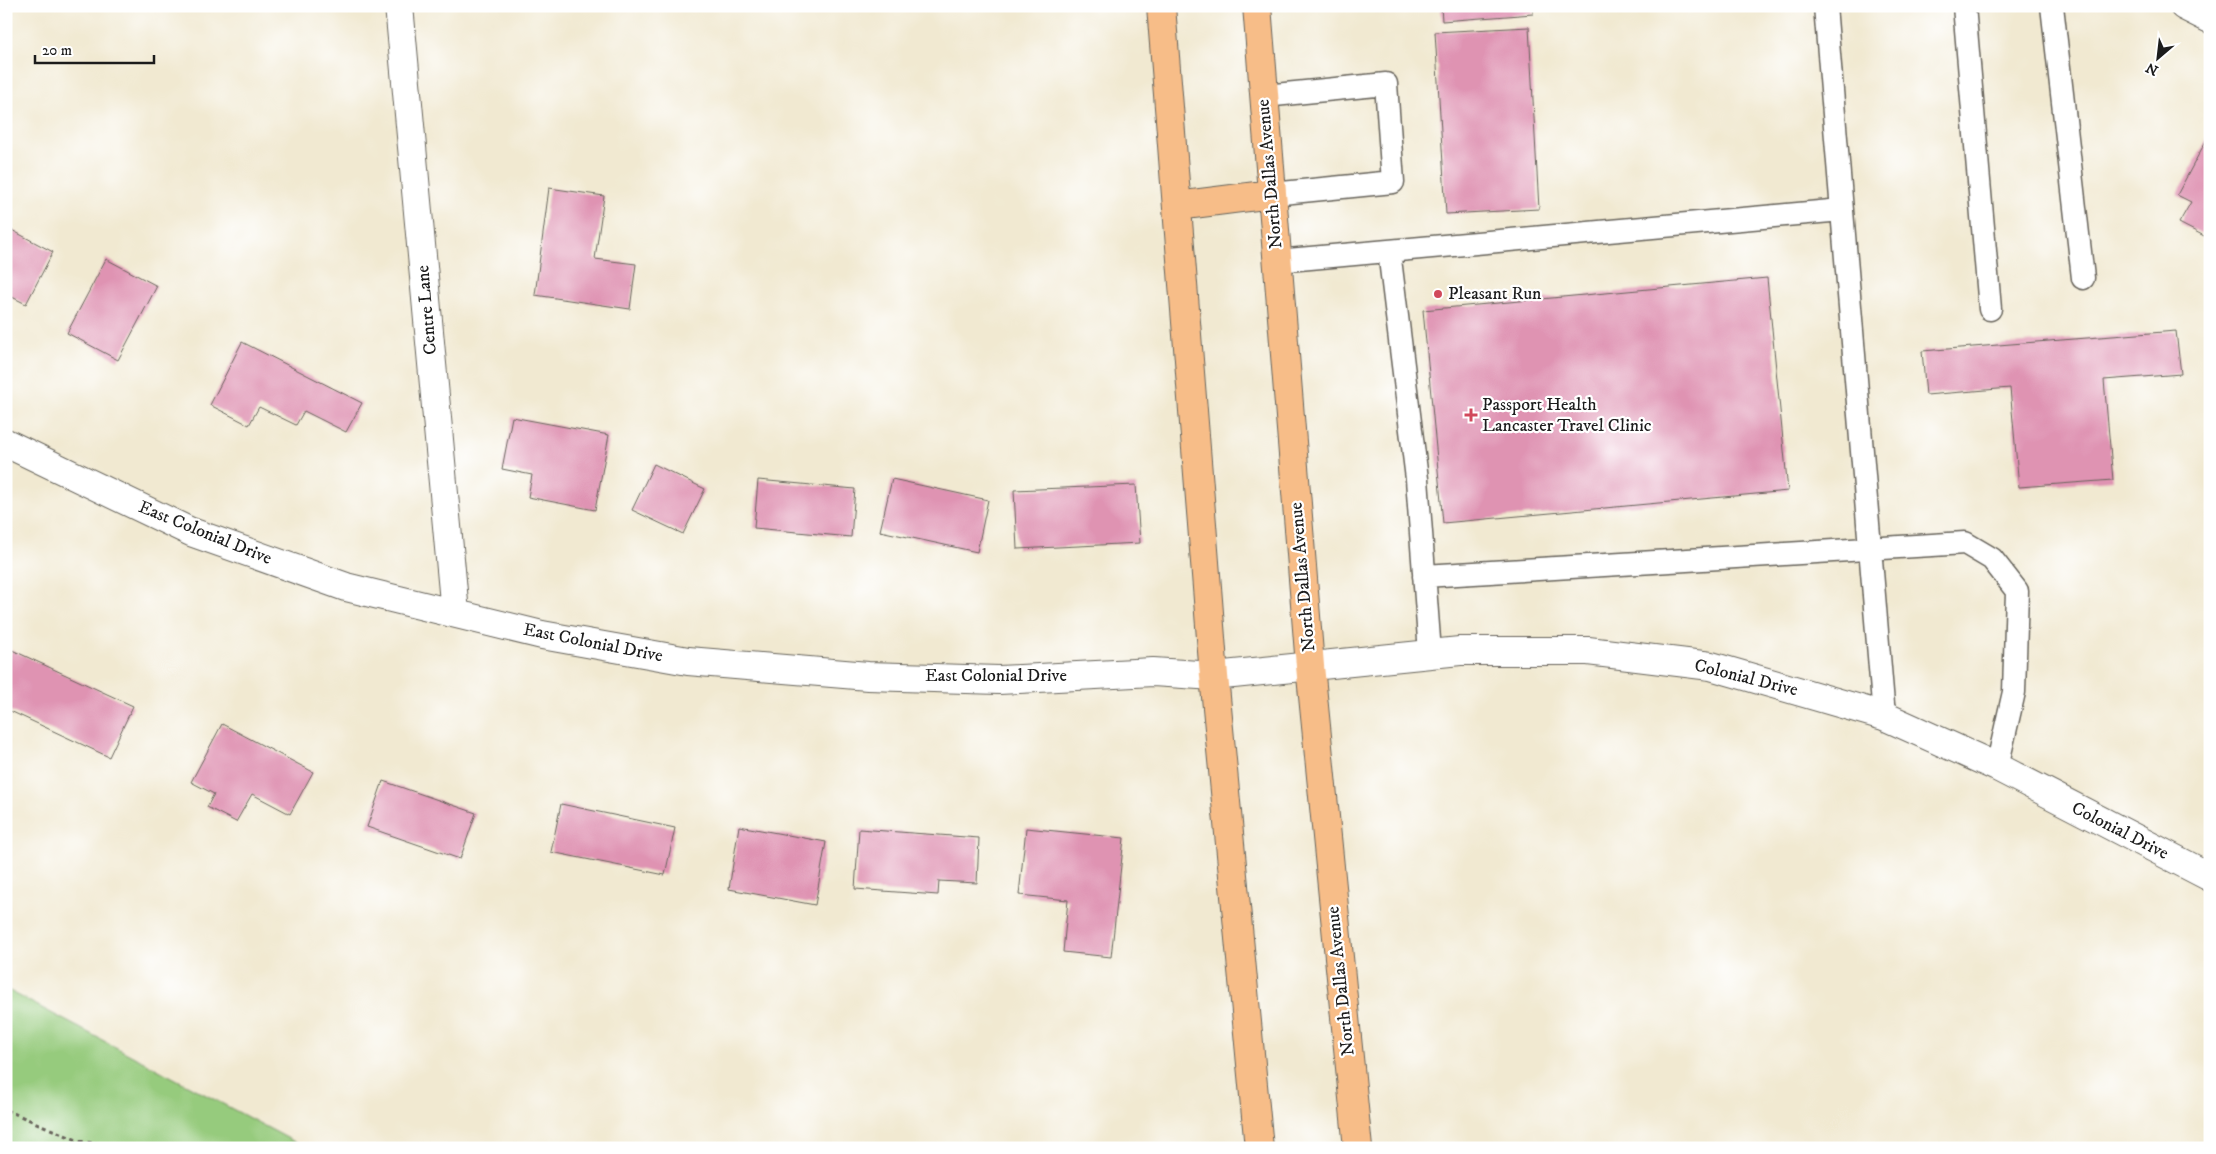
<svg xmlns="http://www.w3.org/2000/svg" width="2216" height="1154" viewBox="0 0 2216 1154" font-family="'IM FELL DW Pica',serif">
<rect width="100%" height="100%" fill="#fff"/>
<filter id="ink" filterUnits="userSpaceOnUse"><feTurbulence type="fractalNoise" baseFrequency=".02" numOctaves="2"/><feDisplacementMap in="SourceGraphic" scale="10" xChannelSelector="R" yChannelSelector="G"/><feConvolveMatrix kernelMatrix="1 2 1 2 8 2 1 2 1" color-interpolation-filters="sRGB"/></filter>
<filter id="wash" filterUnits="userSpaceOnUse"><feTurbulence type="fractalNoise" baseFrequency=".0096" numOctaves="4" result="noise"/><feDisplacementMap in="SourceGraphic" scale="20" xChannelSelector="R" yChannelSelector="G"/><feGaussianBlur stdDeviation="1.12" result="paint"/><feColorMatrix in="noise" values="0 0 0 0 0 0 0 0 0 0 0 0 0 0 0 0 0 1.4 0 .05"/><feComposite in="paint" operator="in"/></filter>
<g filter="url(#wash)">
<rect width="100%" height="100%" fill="#f1e9d1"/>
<path fill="#96cb7d" stroke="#59744c" d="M 6,989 L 306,1148 L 6,1148 Z"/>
<g id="blocks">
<path fill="#df93b2" d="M 1441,6 L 1533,6 L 1533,14 L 1442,21 Z
M 1529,27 L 1539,209 L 1446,214 L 1435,32 Z
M 2208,137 L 2210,137 L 2210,239 L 2179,223 L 2191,202 L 2177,195 Z
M 549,188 L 604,196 L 595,259 L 636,264 L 630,309 L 535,295 Z
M 6,227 L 53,252 L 26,304 L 6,294 Z
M 106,259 L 157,286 L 118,360 L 67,333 Z
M 1767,278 L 1788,491 L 1443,523 L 1423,310 Z
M 2176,331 L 2181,374 L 2104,380 L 2113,480 L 2019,487 L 2010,388 L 1926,395 L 1922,351 Z
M 242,342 L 362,403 L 346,432 L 304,411 L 296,425 L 259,407 L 249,425 L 210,405 Z
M 512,417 L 609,435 L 595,510 L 528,497 L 532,475 L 502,469 Z
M 654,464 L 705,489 L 683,534 L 632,510 Z
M 892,479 L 988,500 L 977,552 L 880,531 Z
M 758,480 L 855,489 L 851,537 L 754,528 Z
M 1136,485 L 1140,543 L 1017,549 L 1014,490 Z
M 12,650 L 133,706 L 109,757 L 6,709 L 6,662 Z
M 222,724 L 313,772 L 290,814 L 252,794 L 236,822 L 207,807 L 214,794 L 191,782 Z
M 383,781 L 476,813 L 460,859 L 367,827 Z
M 561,804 L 675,828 L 665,875 L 551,852 Z
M 739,826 L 826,842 L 815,905 L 729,889 Z
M 1026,828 L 1124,838 L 1111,957 L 1063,952 L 1068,900 L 1019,895 Z
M 859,829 L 979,838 L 977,883 L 939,881 L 938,895 L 855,889 Z"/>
</g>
</g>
<g filter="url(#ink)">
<use href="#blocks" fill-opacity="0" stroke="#67645b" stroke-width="1"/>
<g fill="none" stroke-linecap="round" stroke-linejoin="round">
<g stroke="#67645b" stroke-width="25">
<path id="service" d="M 1825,6 L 1884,716
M 1964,6 L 1990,309
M 2052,6 L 2083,278
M 1264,96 L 1386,84 L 1393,182 L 1272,194
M 1389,251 L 1417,479 L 1430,653
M 1277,261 L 1842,210
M 1424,576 L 1965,543 L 1992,559 L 2017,591 L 2014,692 L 1997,767"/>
</g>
<g stroke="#67645b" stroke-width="30">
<path id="minor" d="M 399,6 L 455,613
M 2184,6 L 2210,19
M 6,443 L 191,532 L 346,587 L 542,635 L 688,661 L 868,676 L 999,680 L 1153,672 L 1214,676 L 1460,651 L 1588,651 L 1711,666 L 1884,716 L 1997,767 L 2210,877"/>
</g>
<g stroke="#67645b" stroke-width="30">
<path id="primary" d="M 1161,6 L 1214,676 L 1259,1148
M 1257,6 L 1310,666 L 1358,1148
M 1177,206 L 1272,194"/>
</g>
<path stroke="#67645b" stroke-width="3" stroke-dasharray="4 4" stroke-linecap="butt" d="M 6,1110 L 79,1141 L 130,1148"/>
<use href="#service" stroke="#fff" stroke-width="22"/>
<use href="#minor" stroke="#fff" stroke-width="28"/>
<use href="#primary" stroke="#f7bd88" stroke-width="28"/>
</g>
</g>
<g fill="#d1495b" stroke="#fff" stroke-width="2">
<circle cx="1438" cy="294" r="5"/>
<path d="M1468.5 407.5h5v5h5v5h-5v5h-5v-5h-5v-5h5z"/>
</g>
<g text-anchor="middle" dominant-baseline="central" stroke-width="4.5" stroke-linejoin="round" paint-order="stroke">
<g font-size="18" fill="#1c1c1c" stroke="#fff">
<text transform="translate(1270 174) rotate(-95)">North Dallas Avenue</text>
<text transform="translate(427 310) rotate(-95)">Centre Lane</text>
<text transform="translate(205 533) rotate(22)">East Colonial Drive</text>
<text transform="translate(1303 577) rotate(-95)">North Dallas Avenue</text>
<text transform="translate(593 643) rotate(11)">East Colonial Drive</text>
<text x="996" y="676">East Colonial Drive</text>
<text transform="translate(1746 678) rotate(14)">Colonial Drive</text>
<text transform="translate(2120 831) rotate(27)">Colonial Drive</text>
<text transform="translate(1341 981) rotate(-96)">North Dallas Avenue</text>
</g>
<g font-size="18" fill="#1c1c1c" stroke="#fff" text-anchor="start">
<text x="1448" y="294">Pleasant Run</text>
<text x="1482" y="405">Passport Health<tspan x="1482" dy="21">Lancaster Travel Clinic</tspan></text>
</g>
</g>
<rect width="2216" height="1154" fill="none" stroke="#fff" stroke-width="25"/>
<g transform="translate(2158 58) rotate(208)" stroke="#ffffff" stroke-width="4" paint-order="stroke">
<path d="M0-4L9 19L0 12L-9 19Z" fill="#1c1c1c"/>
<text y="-8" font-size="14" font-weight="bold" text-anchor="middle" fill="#1c1c1c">N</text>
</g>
<path d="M35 55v8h119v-8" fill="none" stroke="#1c1c1c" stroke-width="2.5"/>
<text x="42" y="55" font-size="15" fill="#1c1c1c" stroke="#ffffff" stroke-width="4" paint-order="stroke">20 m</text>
</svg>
